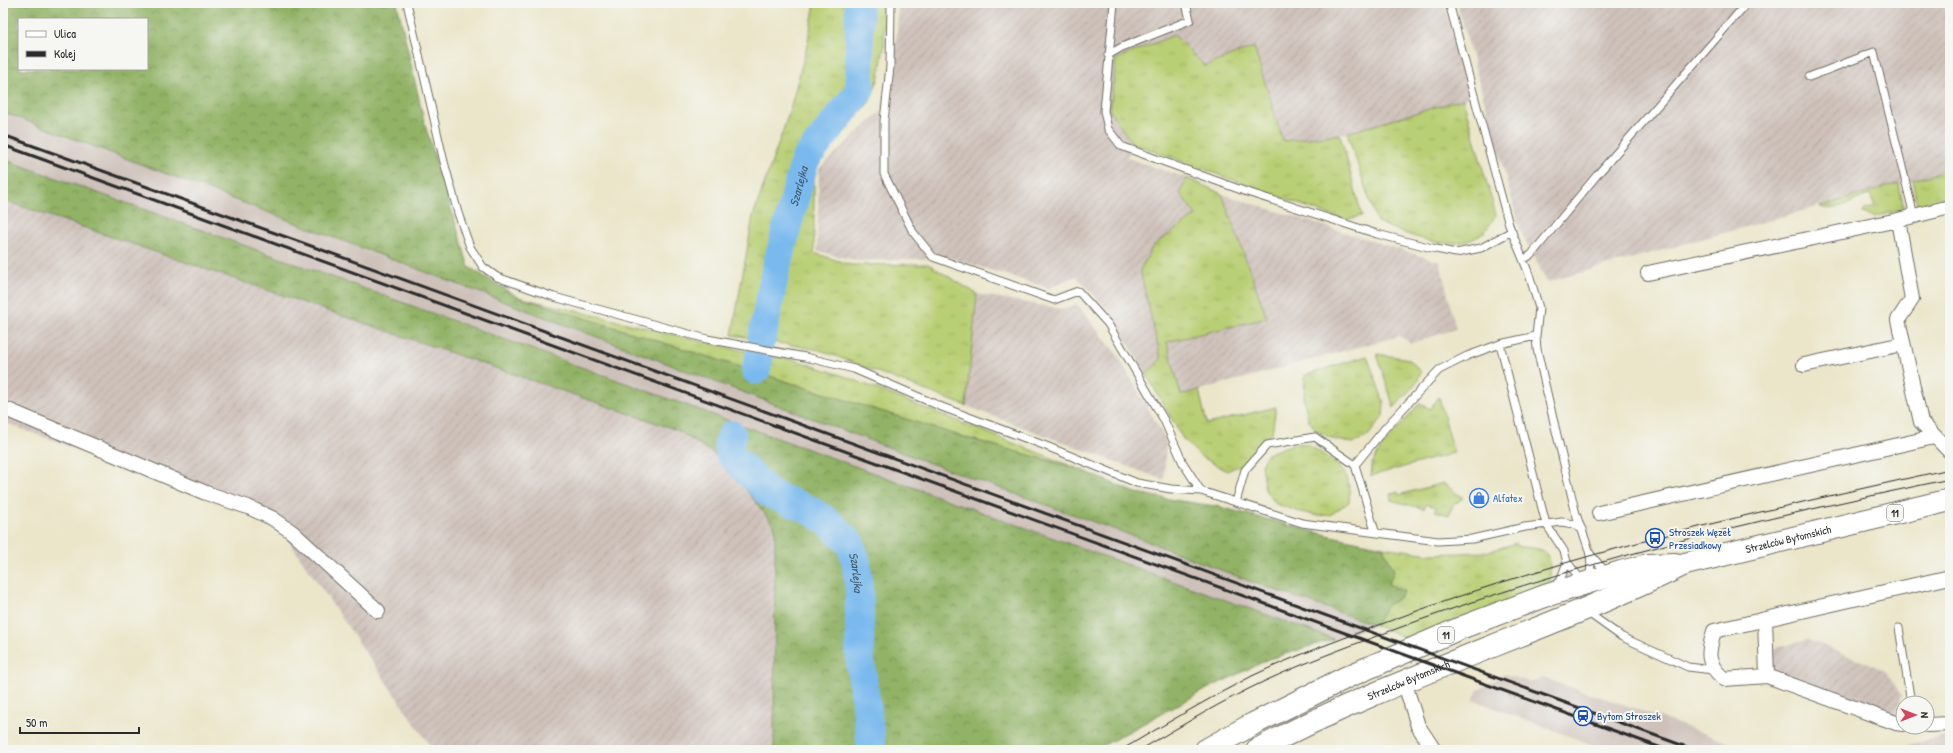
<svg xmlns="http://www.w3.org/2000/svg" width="1953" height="753" viewBox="0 0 1953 753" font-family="'Patrick Hand',sans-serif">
<defs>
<pattern id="industrial-furrows" width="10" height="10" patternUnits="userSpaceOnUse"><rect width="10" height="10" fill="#cec1ba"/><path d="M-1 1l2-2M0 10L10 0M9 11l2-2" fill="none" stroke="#b1a6a0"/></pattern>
<pattern id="grass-tufts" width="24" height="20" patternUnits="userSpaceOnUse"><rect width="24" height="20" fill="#b9cf74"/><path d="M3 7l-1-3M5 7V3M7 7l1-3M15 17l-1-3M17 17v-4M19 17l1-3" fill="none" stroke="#9fb265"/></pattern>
<pattern id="forest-crowns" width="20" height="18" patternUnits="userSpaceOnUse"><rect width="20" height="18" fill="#92b266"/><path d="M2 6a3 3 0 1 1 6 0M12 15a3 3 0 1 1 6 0" fill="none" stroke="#779154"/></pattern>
</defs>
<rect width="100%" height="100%" fill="#f6f6f2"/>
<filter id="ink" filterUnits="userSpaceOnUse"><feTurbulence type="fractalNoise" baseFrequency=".025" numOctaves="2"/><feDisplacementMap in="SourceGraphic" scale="8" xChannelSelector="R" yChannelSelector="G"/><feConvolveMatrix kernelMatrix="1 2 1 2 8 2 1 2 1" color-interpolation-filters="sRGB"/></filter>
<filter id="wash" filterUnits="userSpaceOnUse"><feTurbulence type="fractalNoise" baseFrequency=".012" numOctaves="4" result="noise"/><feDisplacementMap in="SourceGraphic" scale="16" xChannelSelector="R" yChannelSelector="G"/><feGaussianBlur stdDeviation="0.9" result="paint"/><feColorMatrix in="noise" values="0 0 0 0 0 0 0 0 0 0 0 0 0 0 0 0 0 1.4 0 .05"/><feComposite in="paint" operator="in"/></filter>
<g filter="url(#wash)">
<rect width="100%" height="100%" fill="#ebe6ca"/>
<path fill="url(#industrial-furrows)" d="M 898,3 L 1444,3 L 1470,97 L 1347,133 L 1283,141 L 1254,47 L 1205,66 L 1110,111 L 1132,143 L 1127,158 L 1187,178 L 1180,193 L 1196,215 L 1153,246 L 1141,269 L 1161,359 L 1146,374 L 1111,313 L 1076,276 L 1049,288 L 951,258 L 858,261 L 817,251 L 819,169 L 881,111 L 897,35 Z
M 1457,3 L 1950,3 L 1950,170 L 1547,282 L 1521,232 Z
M 1222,194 L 1440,262 L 1456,329 L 1411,343 L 1399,336 L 1181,395 L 1167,341 L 1267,318 Z
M 3,200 L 677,430 L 722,459 L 775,527 L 774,750 L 433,750 L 277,524 L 3,422 Z
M 977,294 L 1062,309 L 1077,304 L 1118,356 L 1166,440 L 1164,480 L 966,406 Z
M 1807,639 L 1884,670 L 1902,695 L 1894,720 L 1771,675 L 1772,649 Z
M 1950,735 L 1950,750 L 1906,750 L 1907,745 Z"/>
<path fill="#cec1ba" d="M 3,112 L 927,462 L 1141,539 L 1375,625 L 1334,639 L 784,442 L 562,359 L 3,159 Z
M 1505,674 L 1529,682 L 1543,678 L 1637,709 L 1749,750 L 1606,750 L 1473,700 L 1478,690 Z"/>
<path fill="url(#grass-tufts)" stroke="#727d50" d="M 815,3 L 885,3 L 884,47 L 879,77 L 870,101 L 814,168 L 814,253 L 851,265 L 928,264 L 977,294 L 966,406 L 820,350 L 732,335 L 753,216 L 789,113 L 807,46 Z
M 1174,35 L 1205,66 L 1254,47 L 1283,141 L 1340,134 L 1362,216 L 1343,220 L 1132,143 L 1110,111 L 1116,59 Z
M 1463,99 L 1496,215 C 1491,221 1486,233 1479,236 C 1449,254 1406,234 1377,222 L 1347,133 Z
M 1950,170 L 1950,196 L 1917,205 L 1912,180 Z
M 1187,178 L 1222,194 L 1267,318 L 1167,342 L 1181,395 L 1199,390 L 1207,424 L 1276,407 L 1272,433 L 1240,465 L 1227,471 L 1200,456 L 1183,439 L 1146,374 L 1161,359 L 1140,270 L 1153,246 L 1196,215 L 1180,193 Z
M 1899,183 L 1904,209 L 1874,217 L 1862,213 L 1865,210 L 1875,207 L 1870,195 C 1854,199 1838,213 1820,207 Z
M 518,297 L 735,349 L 798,361 L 844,376 L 1079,469 L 963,437 Z
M 1377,354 L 1409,359 L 1421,372 L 1417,382 L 1394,408 Z
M 1367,356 L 1384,403 L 1383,417 L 1367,437 L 1353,443 L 1336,440 L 1317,431 L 1309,421 L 1304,401 L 1305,375 Z
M 1439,397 L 1454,453 L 1371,476 L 1372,464 L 1381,448 L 1420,403 L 1430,409 Z
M 1295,443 L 1307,444 L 1335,462 L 1347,477 L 1350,491 L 1349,502 L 1330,515 L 1318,516 L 1297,511 L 1276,504 L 1265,490 L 1261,465 L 1267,454 Z
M 1443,483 L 1463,498 L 1453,505 L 1449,515 L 1435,511 L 1436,507 L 1426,504 L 1424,509 L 1391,500 L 1390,494 L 1398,492 L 1399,495 Z
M 1516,543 L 1520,547 C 1554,549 1550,553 1550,584 L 1411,641 L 1375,625 L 1388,604 L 1396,601 L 1404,592 L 1388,584 L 1394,571 L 1383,547 L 1429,554 L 1486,552 Z"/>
<path fill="url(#forest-crowns)" stroke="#5e6e48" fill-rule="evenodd" d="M 3,3 L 397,3 L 425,125 L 469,267 L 518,297 L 963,437 L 1079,469 L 1136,493 L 1180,501 L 1216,506 L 1327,535 L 1383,547 L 1394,571 L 1388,584 L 1404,591 L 1396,601 L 1388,604 L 1375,625 L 1249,581 L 1141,539 L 927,462 L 3,112 ZM 19,19 L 147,19 L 147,69 L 19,69 Z
M 3,159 C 447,317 890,480 1334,639 L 1269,659 L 1203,691 L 1095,750 L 774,750 L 775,527 L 722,459 L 677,430 L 3,200 Z"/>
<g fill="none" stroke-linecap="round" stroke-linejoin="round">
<g stroke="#79b9ee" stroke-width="29">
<path id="s1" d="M 762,338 L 776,268 L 805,160 L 860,90 L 859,3"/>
<path d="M 756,370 L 759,358"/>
<path id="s2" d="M 732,435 L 728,445 L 730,454 L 770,494 L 808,509 L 830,523 L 850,543 L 856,561 L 859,586 L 860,658 L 872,750"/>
</g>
</g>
</g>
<g filter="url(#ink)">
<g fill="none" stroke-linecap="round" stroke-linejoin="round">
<g stroke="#6e6c63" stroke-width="9">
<path id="service" d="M 407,3 L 444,162 L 458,213 L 470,247 L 483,267 L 497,277 L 554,297 L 707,339 L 805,357 L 854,369 L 942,407 L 1046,446 L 1137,483 L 1171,489 L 1201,491 L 1302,523 L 1438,541 L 1472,539 L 1525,527 L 1562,522 L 1573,524 L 1583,530
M 891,3 L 890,67 L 884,121 L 884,174 L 913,232 L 933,257 L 1054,300 L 1078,291 L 1108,324 L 1164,420 L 1183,463 L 1201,491
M 1114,3 L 1104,111 L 1108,129 L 1121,146 L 1244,191 L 1377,234 L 1436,249 L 1456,253 L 1481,248 L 1512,231
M 1449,3 L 1509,225 L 1529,274 L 1539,308 L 1536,336 L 1537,349 C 1549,403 1562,456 1575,510 C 1581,534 1596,553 1589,578
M 1108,55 L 1122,47 L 1190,20 L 1186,3
M 1809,77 L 1874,52 L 1914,216
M 1524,259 L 1531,255 L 1597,175 L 1747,3
M 1500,344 L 1546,524 L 1564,551 L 1567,562 L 1578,576 L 1584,580
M 1236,502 L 1245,470 L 1267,445 L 1315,437 L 1355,465
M 1375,531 L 1355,465 L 1386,427 L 1439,370 L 1467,356 L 1500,344 L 1536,336
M 1591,555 L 1603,569 L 1608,570
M 1555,586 L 1560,581 L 1567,562
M 1587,612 L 1622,637 L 1688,667 L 1713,670
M 1899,628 L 1911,703"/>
</g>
<g stroke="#6e6c63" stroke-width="16">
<path id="minor" d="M 1898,220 L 1912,299 L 1898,320 L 1921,422 L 1950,452
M 1648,273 L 1898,220 L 1950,207
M 1804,365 L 1903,344
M 3,408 L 206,493 L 248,507 L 272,518 L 292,532 L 378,611
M 1599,513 L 1934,437
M 1765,619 L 1767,676
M 1404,681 L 1418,726 L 1434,750
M 1903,724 L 1896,723 L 1767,676 L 1724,679 C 1705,663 1708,653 1714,631 L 1950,577
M 1927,725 L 1950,724"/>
</g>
<g stroke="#6e6c63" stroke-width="24">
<g id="trunk">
<path d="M 1206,750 L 1253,724 L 1347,677 L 1463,627 L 1545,596 L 1621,572 L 1648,565 L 1675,564"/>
<path id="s3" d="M 1257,750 C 1394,676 1545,633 1685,564 L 1950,500"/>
</g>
</g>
<use href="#service" stroke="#fff" stroke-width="7"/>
<use href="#minor" stroke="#fff" stroke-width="14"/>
<use href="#trunk" stroke="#fff" stroke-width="22"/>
<path stroke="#2b2b2b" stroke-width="1" d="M 1121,750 C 1164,725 1207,699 1252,676 C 1296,655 1342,639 1387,622 C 1570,553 1760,511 1950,469
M 1140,750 C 1181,726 1222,701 1265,681 C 1304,663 1344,648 1385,633 C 1568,564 1759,519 1950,479"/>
<path stroke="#2b2b2b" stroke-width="3" d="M 3,135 C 568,337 1130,547 1695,750
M 3,145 L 1667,750"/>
</g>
</g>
<defs>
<g id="shop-ring" transform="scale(1)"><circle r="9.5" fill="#f6f6f2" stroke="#3f7fe0" stroke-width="1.5"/><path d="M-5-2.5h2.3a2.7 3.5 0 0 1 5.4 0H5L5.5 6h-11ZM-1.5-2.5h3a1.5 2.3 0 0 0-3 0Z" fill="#3f7fe0"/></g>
<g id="bus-ring" transform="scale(1)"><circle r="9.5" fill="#f6f6f2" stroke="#1a4fb4" stroke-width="1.5"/><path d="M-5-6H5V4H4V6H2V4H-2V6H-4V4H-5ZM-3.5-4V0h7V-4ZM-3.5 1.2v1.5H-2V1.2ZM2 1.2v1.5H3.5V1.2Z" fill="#1a4fb4"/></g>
<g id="station-ring" transform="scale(1)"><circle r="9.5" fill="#f6f6f2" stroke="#1a4fb4" stroke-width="1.5"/><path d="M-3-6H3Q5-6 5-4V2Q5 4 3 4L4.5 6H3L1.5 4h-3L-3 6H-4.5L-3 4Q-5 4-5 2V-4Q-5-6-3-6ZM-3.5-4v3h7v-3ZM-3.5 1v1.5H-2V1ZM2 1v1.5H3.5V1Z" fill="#1a4fb4"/></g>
</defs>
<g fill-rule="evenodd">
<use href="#shop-ring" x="1479" y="498"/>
<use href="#bus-ring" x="1655" y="538"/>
<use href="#station-ring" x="1583" y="716"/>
</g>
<g text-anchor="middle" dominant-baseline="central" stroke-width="4" stroke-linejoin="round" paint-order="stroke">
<g fill="#f6f6f2" stroke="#686867" stroke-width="1">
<rect x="1887" y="505" width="16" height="16" rx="3"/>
<rect x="1438" y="627" width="16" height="16" rx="3"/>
</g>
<g font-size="10" font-weight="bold" fill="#2b2b2b">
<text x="1895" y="513">11</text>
<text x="1446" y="635">11</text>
</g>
<g font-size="11" fill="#366cbe" stroke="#f6f6f2" text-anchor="start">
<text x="1493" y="498">Alfatex</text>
</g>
<g font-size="11" fill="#164399" stroke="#f6f6f2" text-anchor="start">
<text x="1669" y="532">Stroszek Węzeł<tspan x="1669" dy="13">Przesiadkowy</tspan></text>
<text x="1597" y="716">Bytom Stroszek</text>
</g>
<g font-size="11" fill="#2b2b2b" stroke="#f6f6f2">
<text stroke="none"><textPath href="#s3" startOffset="573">Strzelców Bytomskich</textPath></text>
<text stroke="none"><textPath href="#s3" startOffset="167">Strzelców Bytomskich</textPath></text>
</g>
<g font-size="12" font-style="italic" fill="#425666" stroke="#f6f6f2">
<text stroke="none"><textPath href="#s1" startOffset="156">Szarlejka</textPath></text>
<text stroke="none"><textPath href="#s2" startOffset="202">Szarlejka</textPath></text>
</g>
</g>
<rect width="1953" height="753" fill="none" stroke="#f6f6f2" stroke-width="16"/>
<rect x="18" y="18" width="130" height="52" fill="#f6f6f2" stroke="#a5a5a2"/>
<rect x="26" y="31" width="20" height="6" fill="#ffffff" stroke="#a5a5a2"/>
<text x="54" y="38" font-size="12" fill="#2b2b2b">Ulica</text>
<rect x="26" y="51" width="20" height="6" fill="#2b2b2b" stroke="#a5a5a2"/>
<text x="54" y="58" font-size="12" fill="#2b2b2b">Kolej</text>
<g transform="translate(1915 715) rotate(90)"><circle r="19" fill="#f6f6f2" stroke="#a5a5a2"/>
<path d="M0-3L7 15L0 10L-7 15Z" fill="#d1495b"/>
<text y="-6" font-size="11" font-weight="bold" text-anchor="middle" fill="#2b2b2b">N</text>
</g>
<path d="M20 727v6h119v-6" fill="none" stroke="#2b2b2b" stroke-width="2"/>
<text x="26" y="727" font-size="12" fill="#2b2b2b" stroke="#f6f6f2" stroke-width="3" paint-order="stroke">50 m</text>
</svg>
